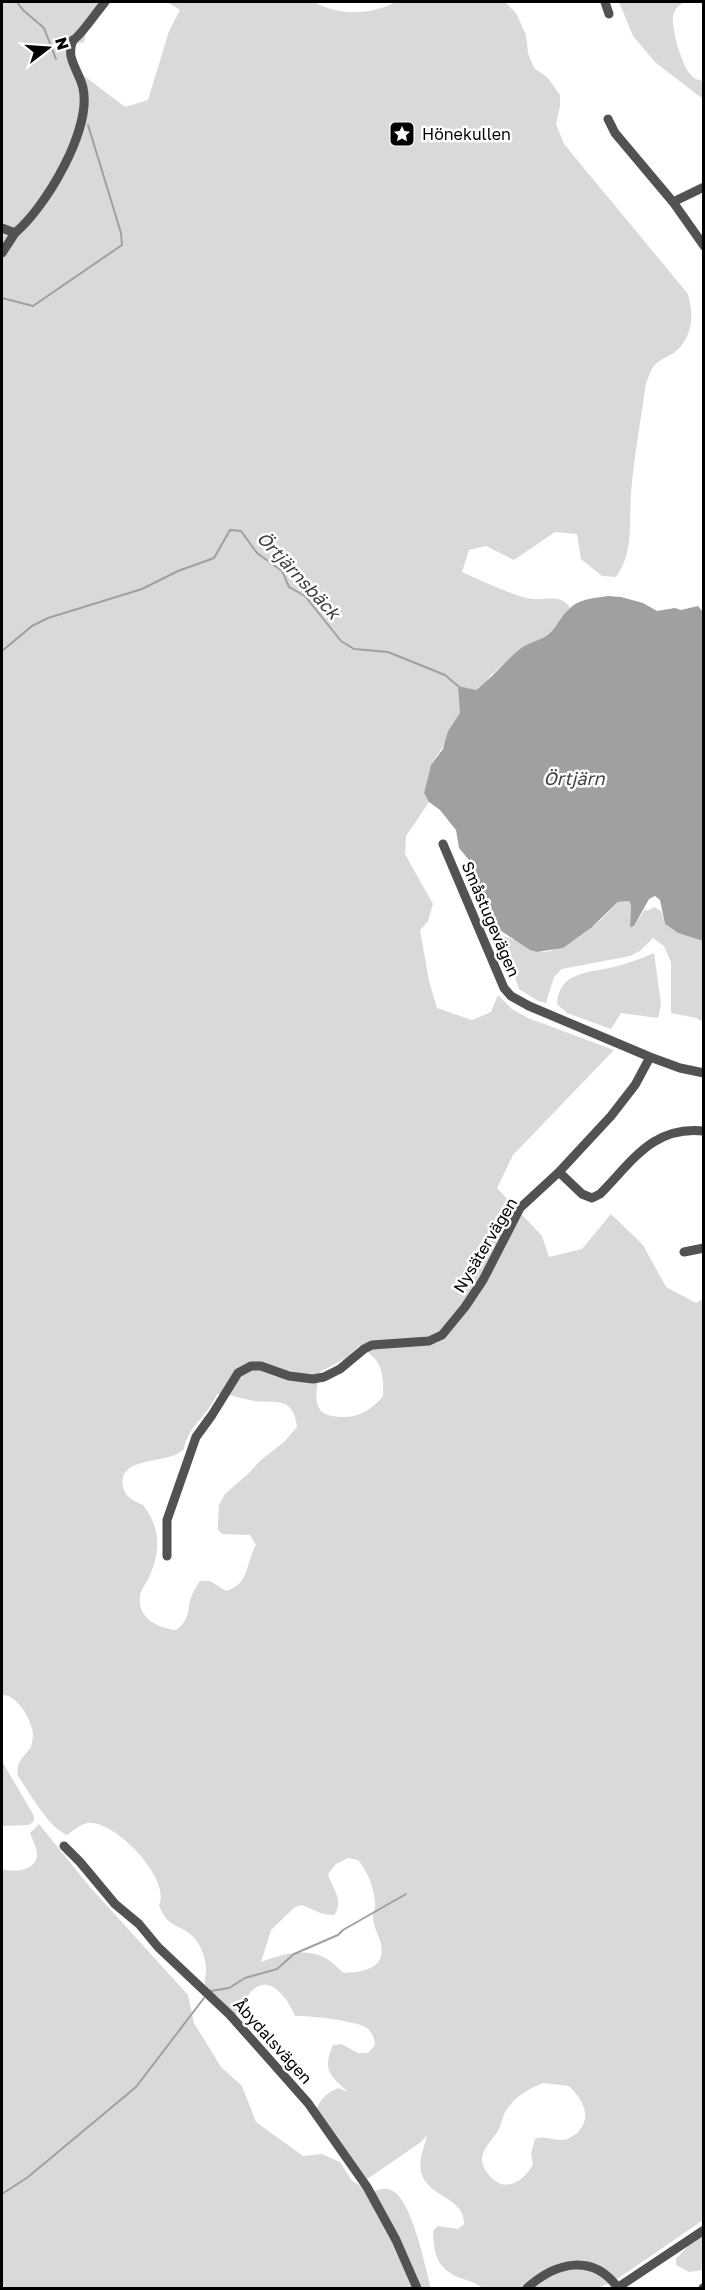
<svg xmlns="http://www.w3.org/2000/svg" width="705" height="2290" viewBox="0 0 705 2290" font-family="'Golos Text',sans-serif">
<rect width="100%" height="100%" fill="#fff"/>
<path fill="#d9d9d9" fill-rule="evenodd" d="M 2,2 L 108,2 L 87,29 L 84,42 L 74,45 L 74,59 L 79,72 L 125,107 L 148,100 L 169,31 L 180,10 L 167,2 L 314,2 C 339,16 371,15 396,2 L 505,2 L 516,13 L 526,35 L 528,53 L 534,68 L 548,78 L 560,95 L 560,106 L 556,124 L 564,144 L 688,294 C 694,315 693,337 675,352 C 668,357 660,359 654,366 C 650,370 649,377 646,383 C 641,420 634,456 631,493 C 629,522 634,552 616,577 L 602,576 L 581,559 L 577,534 L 555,532 L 514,560 L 486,546 L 469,550 L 462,572 C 478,579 519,599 535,599 C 549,600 559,594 570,607 L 552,631 L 539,641 L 523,647 L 490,676 L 486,683 L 476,690 L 448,731 L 446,742 L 431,765 L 424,793 L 429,802 L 406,836 L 405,854 L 433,904 L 428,921 L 420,930 L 429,981 L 437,1008 L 472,1020 L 491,1012 L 498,995 L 512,1009 L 528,1018 L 614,1050 L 513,1155 L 497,1188 L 542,1236 L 549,1257 L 582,1249 L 611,1214 L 643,1245 L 666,1287 L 696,1303 L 703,1299 L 703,2220 L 613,2282 L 597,2288 L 482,2288 C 475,2282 469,2281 460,2278 C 436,2268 434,2254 433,2231 L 438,2226 L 458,2229 L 464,2224 C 465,2197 428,2198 421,2172 C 418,2161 425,2145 427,2135 L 421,2142 L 363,2182 L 315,2113 C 319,2100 325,2094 338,2088 L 348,2092 C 330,2075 322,2071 333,2045 L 341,2044 L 358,2053 L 368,2053 L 375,2045 C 374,2038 373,2033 367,2028 C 359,2021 307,2015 295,2016 C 288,1998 268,1971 250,1993 C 245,1999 242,2007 237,2014 L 229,2015 C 221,2006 209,1997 205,1985 C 204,1979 207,1972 206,1966 C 205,1957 201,1947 196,1940 C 183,1923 168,1931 159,1905 C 172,1879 113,1818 87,1823 C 79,1825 73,1831 67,1835 C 48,1827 30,1793 18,1776 C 15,1762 24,1757 31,1747 C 32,1743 33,1737 33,1733 C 31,1719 17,1694 2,1695 ZM 359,1346 C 381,1359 384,1371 383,1396 C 369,1413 354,1420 332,1416 C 326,1415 320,1412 318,1406 C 314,1395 318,1383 320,1372 L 346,1358 ZM 217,1394 C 230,1394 242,1399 255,1401 C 276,1404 293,1395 297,1427 L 284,1442 L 261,1460 L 249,1473 L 225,1494 L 219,1505 L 218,1522 L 218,1530 L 222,1534 L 250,1535 L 256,1545 C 245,1564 250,1584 226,1591 L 210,1581 L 200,1581 C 197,1585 194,1590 192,1595 C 186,1610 192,1618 176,1630 C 158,1628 137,1618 140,1596 C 141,1589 145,1585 148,1579 C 161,1553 161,1528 143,1505 C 134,1501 126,1498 123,1487 C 117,1460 156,1462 172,1456 C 177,1455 180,1452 184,1449 C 187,1427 208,1416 217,1394 ZM 348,1858 L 358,1860 C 368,1872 374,1888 375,1903 C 376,1908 373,1912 373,1917 C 373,1926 379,1935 381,1944 C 386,1969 363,1972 344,1973 C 338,1969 335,1964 330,1961 C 309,1946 282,1954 261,1962 L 271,1930 L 295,1907 L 302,1905 L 323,1914 L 334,1915 C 345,1900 332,1889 328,1874 L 336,1864 ZM 543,2083 L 569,2086 C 581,2098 593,2115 579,2131 C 575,2135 569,2139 563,2140 C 552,2141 546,2135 535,2139 L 531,2153 L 533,2165 C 522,2182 505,2194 489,2175 C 485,2170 482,2165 482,2159 C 483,2148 492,2140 498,2131 C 501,2125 502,2120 504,2114 C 512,2098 528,2089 543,2083 Z
M 619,2 L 685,2 C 679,5 675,8 673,16 C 671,27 682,67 691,75 C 694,79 699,80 703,81 L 703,99 L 656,63 L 633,36 Z
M 629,901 L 631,905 L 630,926 L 634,926 L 645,909 L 647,911 L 654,907 L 661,911 L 665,924 L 678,933 L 703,941 L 703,1022 L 696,1018 L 671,1013 L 671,962 L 664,946 L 653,938 L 640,951 L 630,956 L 562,969 L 554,977 L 546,1003 L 538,1001 L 519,989 L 512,968 L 491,933 C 501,935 512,938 521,944 C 526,946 528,950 533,951 C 560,959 602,921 618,902 Z
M 654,953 L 661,1004 L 658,1018 L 621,1013 L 611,1029 L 567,1013 L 557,1004 C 559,971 589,973 614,967 C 628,963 641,959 654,953 Z
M 2,1761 L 34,1816 L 34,1821 L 29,1825 L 2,1826 Z
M 39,1824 L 89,1886 L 188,1995 L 194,2023 L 221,2067 L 242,2086 L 256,2122 L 303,2156 L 322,2154 L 340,2162 L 352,2181 L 372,2192 C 378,2190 385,2187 391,2190 C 412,2198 425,2267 431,2288 L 2,2288 L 2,1869 C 14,1873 39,1871 37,1852 C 36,1846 32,1839 30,1833 Z
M 703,2235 L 703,2270 L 689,2272 L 676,2265 L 676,2259 L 688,2246 Z"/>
<path fill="#a0a0a0" d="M 608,596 L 621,597 L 643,603 L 657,611 L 675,608 L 681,610 L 698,606 L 703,612 L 703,941 L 678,933 L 665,924 L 660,900 L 655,896 L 649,899 L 634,926 L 630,927 L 631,905 L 629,901 L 618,902 L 591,928 L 563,948 L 537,952 L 530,950 L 489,923 L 479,887 L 469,860 L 459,848 L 456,830 L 440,810 L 429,802 L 424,793 L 431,765 L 443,749 L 448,731 L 460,713 L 458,686 L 476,690 C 491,679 504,662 520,649 C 530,641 543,641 552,631 C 558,624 562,615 569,609 C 578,599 595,598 608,596 Z"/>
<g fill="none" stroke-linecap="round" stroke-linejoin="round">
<path stroke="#a0a0a0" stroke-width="2" d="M 17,2 L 23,10 L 44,28 L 56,59
M 2,298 L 33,306 L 122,245 L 121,233 L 88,125
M 2,651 L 32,626 L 48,618 L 142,589 L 178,571 L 214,558 L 230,530 L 241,531 L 257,553 L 282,571 L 289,587 L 305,596 L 341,641 L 354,649 L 388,652 L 445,675 L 458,686
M 211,1991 L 229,1988 L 245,1978 L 277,1969 L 294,1954 L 338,1935 L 343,1930 L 406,1894
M 2,2194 L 28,2177 L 136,2087 L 204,1998"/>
<path stroke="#525252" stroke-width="9" d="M 605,2 L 609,14
M 608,119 L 615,133 L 673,202 L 704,246
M 673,202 L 704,187
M 2,228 L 15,233 C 46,207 92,129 83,88 C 79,70 65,59 73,40 C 80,37 98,10 105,2
M 2,253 L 15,233
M 443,844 L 504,988 L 511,996 L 529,1006 L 650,1057 L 680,1068 L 704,1073
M 559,1172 L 582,1194 L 592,1198 L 600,1194 C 632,1162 653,1125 704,1131
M 684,1252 L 704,1248
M 167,1556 L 167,1520 L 196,1437 L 212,1415 L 238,1373 L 251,1366 L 261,1366 L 289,1376 L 313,1379 L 324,1377 L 340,1369 L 364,1349 L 372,1345 L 429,1341 L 442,1335 L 465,1307 L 483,1280 L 520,1208 L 559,1172 L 611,1116 L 635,1085 L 650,1057
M 64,1846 L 80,1862 L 115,1904 L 139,1924 L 158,1947 L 230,2015 L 308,2103 L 367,2187 L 396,2240 L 417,2288
M 527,2288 C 556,2262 593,2253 618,2288
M 617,2288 L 704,2230
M 703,2288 L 704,2288"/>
</g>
<defs>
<g id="sight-square" transform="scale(1.35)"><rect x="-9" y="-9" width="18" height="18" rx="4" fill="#000" stroke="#fff"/><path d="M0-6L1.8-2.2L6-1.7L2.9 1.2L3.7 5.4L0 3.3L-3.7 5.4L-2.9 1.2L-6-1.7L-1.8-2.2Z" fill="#fff"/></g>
</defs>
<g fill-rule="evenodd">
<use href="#sight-square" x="402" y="134"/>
</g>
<g text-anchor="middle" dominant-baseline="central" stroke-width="5" stroke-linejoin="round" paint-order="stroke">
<g font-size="16" fill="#000" stroke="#fff" text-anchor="start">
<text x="422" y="134">Hönekullen</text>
</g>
<g font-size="16" fill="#000" stroke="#fff">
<text transform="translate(491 919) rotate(67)">Småstugevägen</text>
<text transform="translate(485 1245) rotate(-59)">Nysätervägen</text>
<text transform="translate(273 2041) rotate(48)">Åbydalsvägen</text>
</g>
<g font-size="18" font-style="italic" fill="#414141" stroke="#fff">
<text transform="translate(299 575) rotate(47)">Örtjärnsbäck</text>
<text x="574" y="778">Örtjärn</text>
</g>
</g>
<rect width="705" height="2290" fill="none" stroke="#000000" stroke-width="6"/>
<g transform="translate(48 48) rotate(73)" stroke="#ffffff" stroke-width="4.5" paint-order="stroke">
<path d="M0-4.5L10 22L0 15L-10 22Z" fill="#000000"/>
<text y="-9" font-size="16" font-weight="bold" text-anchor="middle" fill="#000000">N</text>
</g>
</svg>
